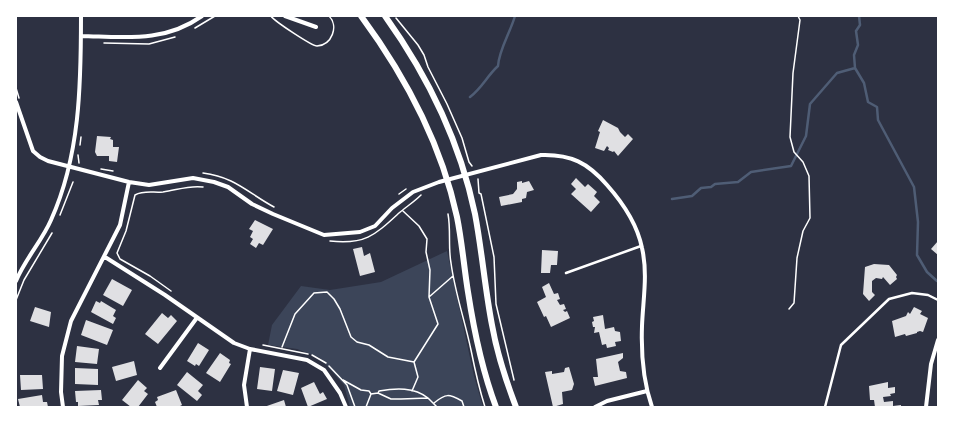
<svg xmlns="http://www.w3.org/2000/svg" width="954" height="423" viewBox="0 0 954 423" font-family="'Titillium Web',sans-serif">
<rect width="100%" height="100%" fill="#2d3142"/>
<path fill="#3c4559" d="M 447,251 L 474,376 L 483,407 L 350,407 L 344,385 L 320,358 L 297,349 L 268,345 L 272,325 L 301,286 L 330,290 L 381,282 Z"/>
<g fill="none" stroke-linecap="round" stroke-linejoin="round">
<path stroke="#4f5d75" stroke-width="2.5" d="M 855,68 L 864,83 L 868,102 L 877,107 L 878,120 L 914,187 L 918,222 L 917,255 L 927,272 L 937,281
M 470,97 C 482,88 487,76 498,66 C 499,50 510,33 515,16
M 672,199 L 692,196 L 701,188 L 711,187 L 715,184 L 738,182 L 751,172 L 791,166 L 806,136 L 810,104 L 837,73 L 855,68 L 854,55 L 858,45 L 856,31 L 860,25 L 859,16"/>
</g>
<path fill="#e0e0e3" d="M 603,120 L 618,128 L 620,132 L 625,137 L 628,134 L 633,139 L 618,156 L 614,151 L 613,152 L 608,150 L 609,148 L 607,146 L 604,151 L 595,148 L 600,132 L 598,131 Z
M 97,136 L 111,137 L 110,139 L 113,140 L 113,147 L 119,147 L 117,162 L 109,161 L 109,156 L 97,156 L 95,152 Z
M 576,178 L 585,187 L 588,184 L 597,192 L 594,196 L 600,202 L 591,212 L 571,194 L 576,189 L 571,184 Z
M 522,181 L 522,183 L 529,181 L 534,190 L 527,192 L 526,198 L 522,199 L 522,202 L 501,206 L 499,197 L 513,194 L 517,189 L 517,182 Z
M 255,220 L 273,229 L 263,245 L 259,243 L 256,248 L 250,244 L 253,239 L 250,237 L 253,231 L 249,229 Z
M 938,241 L 938,255 L 931,249 Z
M 362,247 L 364,256 L 370,253 L 375,272 L 360,276 L 353,249 Z
M 542,250 L 558,251 L 557,265 L 551,265 L 550,273 L 541,273 Z
M 874,264 L 889,265 L 897,275 L 896,277 L 897,279 L 890,285 L 883,277 L 882,279 L 876,278 L 872,281 L 872,292 L 875,295 L 869,301 L 863,294 L 865,267 Z
M 112,279 L 132,290 L 123,306 L 103,295 Z
M 549,283 L 554,294 L 558,293 L 560,299 L 557,300 L 560,305 L 564,304 L 566,309 L 563,310 L 565,312 L 567,311 L 570,318 L 551,327 L 546,316 L 544,317 L 537,302 L 546,297 L 542,287 Z
M 96,301 L 100,303 L 101,301 L 116,310 L 113,316 L 116,318 L 113,324 L 91,312 Z
M 35,307 L 51,312 L 49,327 L 30,321 Z
M 914,307 L 922,311 L 920,314 L 928,318 L 923,332 L 920,331 L 917,332 L 917,333 L 906,336 L 905,334 L 895,337 L 892,321 L 906,316 L 908,312 L 910,314 Z
M 162,313 L 168,318 L 171,315 L 177,321 L 158,344 L 145,334 Z
M 603,315 L 605,329 L 614,327 L 615,331 L 620,332 L 621,341 L 615,342 L 616,346 L 607,348 L 606,344 L 602,345 L 599,332 L 594,333 L 595,327 L 593,327 L 592,322 L 594,321 L 593,317 Z
M 86,320 L 113,330 L 107,345 L 81,335 Z
M 198,343 L 209,350 L 199,366 L 196,364 L 195,366 L 187,361 Z
M 77,346 L 99,349 L 97,364 L 75,362 Z
M 220,353 L 230,360 L 229,363 L 231,364 L 220,382 L 206,373 Z
M 623,353 L 623,358 L 618,362 L 620,371 L 626,372 L 627,378 L 595,386 L 593,377 L 598,377 L 596,359 Z
M 134,361 L 137,375 L 116,381 L 112,367 Z
M 260,367 L 275,369 L 272,391 L 257,389 Z
M 569,367 L 574,384 L 572,390 L 562,392 L 563,404 L 553,407 L 545,372 L 552,371 L 552,374 L 564,372 L 565,368 Z
M 75,368 L 98,369 L 98,385 L 75,384 Z
M 283,370 L 299,373 L 293,395 L 277,391 Z
M 187,372 L 203,385 L 198,391 L 202,395 L 197,401 L 177,385 Z
M 20,375 L 42,375 L 43,389 L 21,390 Z
M 138,380 L 147,388 L 144,391 L 148,394 L 138,407 L 131,407 L 122,400 Z
M 314,382 L 320,394 L 323,392 L 327,399 L 308,407 L 301,388 Z
M 888,382 L 888,388 L 895,387 L 895,393 L 890,394 L 891,396 L 883,397 L 884,402 L 893,401 L 893,406 L 901,405 L 901,407 L 875,407 L 874,400 L 870,400 L 869,386 Z
M 101,390 L 102,400 L 98,400 L 99,405 L 78,406 L 78,402 L 76,402 L 75,391 Z
M 176,390 L 182,405 L 178,407 L 157,407 L 155,402 L 158,400 L 157,397 Z
M 42,395 L 43,402 L 47,402 L 48,407 L 20,407 L 18,399 Z
M 284,400 L 286,407 L 264,407 Z"/>
<g fill="none" stroke-linecap="round" stroke-linejoin="round">
<path stroke="#fff" stroke-width="1.5" d="M 271,16 C 274,21 312,46 317,46 C 332,45 339,26 329,16
M 396,18 L 418,45 L 424,55 L 428,67 L 447,104 L 462,138 L 469,162 L 472,166
M 195,28 L 215,16
M 104,43 L 149,44 L 175,37
M 16,88 L 19,98
M 80,145 L 81,137
M 78,155 L 79,163
M 101,169 L 113,171
M 203,173 C 235,177 248,193 274,207
M 478,179 L 479,193 L 481,194 L 494,257 L 496,304 L 514,380
M 399,194 L 406,189
M 403,211 L 419,226 L 427,239 L 426,252 L 430,270 L 429,297 L 438,324 L 414,362
M 448,214 C 451,230 448,247 451,263 C 455,293 465,321 471,350 C 475,370 479,388 485,407
M 60,215 L 73,182
M 330,241 C 365,245 375,235 399,213 C 406,207 414,202 421,195
M 171,291 L 150,276 L 120,259 L 117,253 L 126,231 L 135,195 C 144,190 154,193 163,192 C 177,190 189,185 203,187
M 429,297 L 453,276
M 16,300 L 24,280 L 52,233
M 789,309 L 794,303 L 797,258 L 803,231 L 810,218 L 809,176 L 803,162 L 794,152 L 790,137 L 793,73 L 800,20 L 798,16
M 263,345 L 308,354
M 282,347 L 295,314 L 314,293 L 327,292 L 334,299 L 340,309 L 351,337 L 357,342 L 369,345 L 388,357 L 414,362 L 418,377 L 412,391
M 312,355 L 326,363
M 329,366 L 347,385 L 355,407
M 343,380 L 361,390 L 369,391 L 371,394
M 378,393 L 379,391 C 396,388 414,387 428,398
M 434,403 C 446,393 449,394 462,401 L 464,407
M 366,407 L 371,394 L 378,393 L 391,399 L 401,399 L 428,398 L 437,407"/>
<path stroke="#fff" stroke-width="2.5" d="M 566,273 L 641,246
M 825,407 L 841,345 L 889,299 L 912,293 L 928,295 L 938,300"/>
<path stroke="#fff" stroke-width="4" d="M 285,16 L 316,27
M 81,36 C 125,37 164,43 202,16
M 16,102 L 33,151 L 40,157 L 48,161 L 129,182 L 149,185 L 193,178 L 214,182 L 228,187 L 252,204 L 273,214 L 324,235 L 360,232 L 375,226 L 392,208 L 413,192 L 439,182 L 541,155 C 571,154 588,163 607,185 C 623,203 637,223 642,248 C 648,274 643,300 642,326 C 641,353 643,381 652,407
M 105,257 L 165,295 L 234,343 L 250,349 L 307,360 L 324,370 L 340,393 L 346,407
M 16,281 C 25,259 42,241 51,220 C 80,156 81,85 81,16
M 160,368 L 196,319
M 63,407 L 61,392 L 62,356 L 71,321 L 120,225 L 129,182
M 247,407 L 244,385 L 250,349
M 595,407 L 607,401 L 647,391
M 926,407 L 931,364 L 938,340"/>
<path stroke="#fff" stroke-width="6" d="M 361,16 C 406,77 441,143 457,217 C 462,242 464,267 468,292 C 474,331 482,370 496,407
M 385,16 C 428,76 460,142 475,214 C 482,251 485,289 492,325 C 497,353 506,381 516,407"/>
</g>
<rect width="954" height="423" fill="none" stroke="#ffffff" stroke-width="34"/>
</svg>
